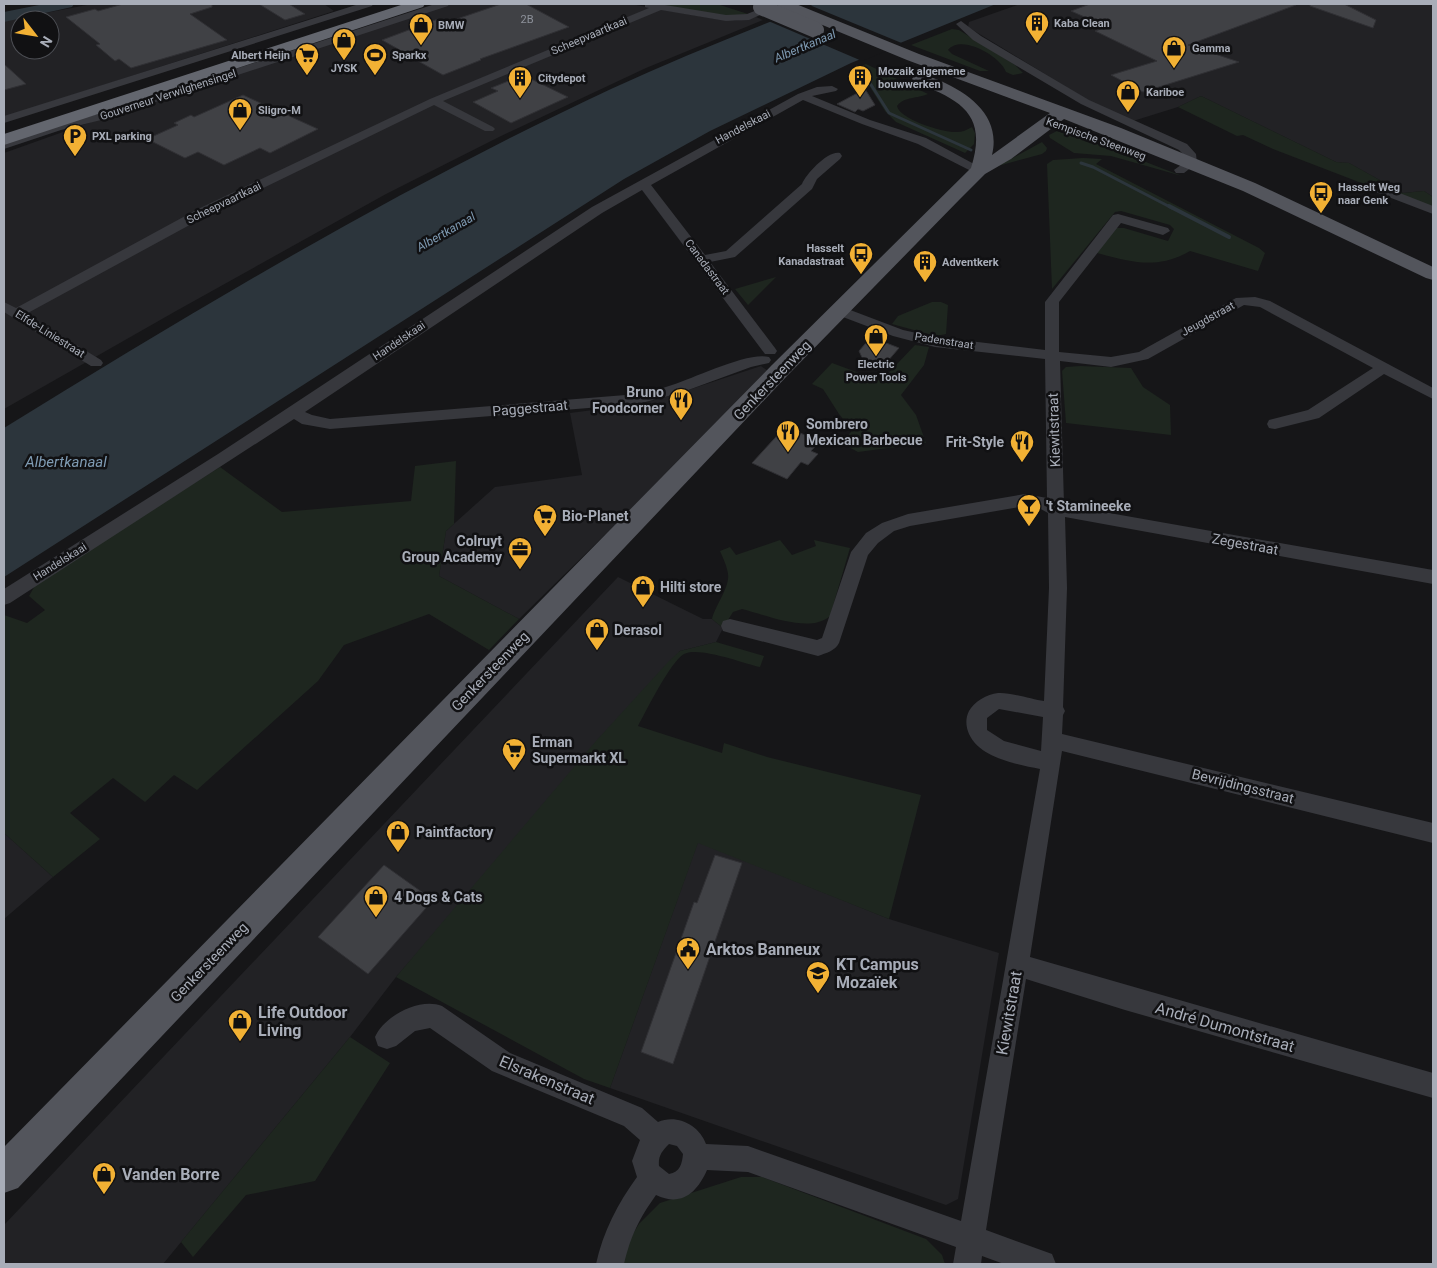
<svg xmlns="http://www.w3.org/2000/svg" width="1437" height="1268" viewBox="0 0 1437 1268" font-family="Roboto,sans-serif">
<rect width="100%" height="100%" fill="#161618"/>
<path fill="#222225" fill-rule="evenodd" d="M 92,4 L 324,4 L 334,11 L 4,117 L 4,21 ZM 20,20 L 50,20 L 50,50 L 20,50 Z
M 449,4 L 630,4 L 716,19 L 735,21 L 756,17 L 763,20 L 646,68 L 499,137 L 386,194 L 176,311 L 4,409 L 4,153 L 91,122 Z
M 1020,4 L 1433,4 L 1433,197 L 1424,191 L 1403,193 L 1349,163 L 1336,162 L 1201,96 L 1178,107 L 1133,121 L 1104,110 L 968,27 L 969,22 Z
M 761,366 L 768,371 L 768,375 L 519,619 L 439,576 L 446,531 L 495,487 L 582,475 L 570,413 L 640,404 L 673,395 Z
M 618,577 L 703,619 L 712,619 L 723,628 L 716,642 L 680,651 L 396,977 L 350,1037 L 163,1264 L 4,1264 L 4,1225 Z
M 4,833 L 53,877 L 4,919 Z
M 698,842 L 889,919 L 999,953 L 958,1199 L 946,1205 L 610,1088 Z"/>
<path fill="#1e261f" d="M 657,4 L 717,4 L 748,14 C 718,19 686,9 657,4 Z
M 952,29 L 959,30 L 1015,65 L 1023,73 L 1013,75 L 1006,72 C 1002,58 962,33 948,50 L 952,54 L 989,71 L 980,71 L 911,45 Z
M 866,64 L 928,94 C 917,99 905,96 897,106 C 899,119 943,133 957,132 C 962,132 967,130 972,127 L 975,133 L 974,144 L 965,153 L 896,122 L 885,111 L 862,74 L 862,72 L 855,69 Z
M 1201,96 L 1336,162 L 1349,163 L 1403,193 L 1424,191 L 1433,197 L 1433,207 L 1369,182 L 1364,184 L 1273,149 L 1243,135 L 1237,136 L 1178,107 Z
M 1057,131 L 1089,140 L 1182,176 L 1111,156 L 1074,153 L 1050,138 L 1049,135 Z
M 1042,142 L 1047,148 L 1046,151 L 1042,154 L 998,166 Z
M 1083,158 L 1102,159 L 1096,164 L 1259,248 L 1265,253 L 1258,271 L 1190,251 C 1157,270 1131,262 1097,253 L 1114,228 L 1124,228 L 1168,241 L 1174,229 L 1170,225 L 1121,211 L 1115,212 L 1052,289 L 1047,164 L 1053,160 Z
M 776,277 L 748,305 L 735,289 Z
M 932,302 L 941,302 L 948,305 L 946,334 L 936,336 L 892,324 L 898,316 Z
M 915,345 L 929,347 L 924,365 L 901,395 L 916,415 L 926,443 L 858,452 L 841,443 L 851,432 L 851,429 L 839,414 L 823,389 L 812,384 L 832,363 L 881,381 Z
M 1080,366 L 1131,368 L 1143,387 L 1170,405 L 1171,435 L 1066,423 L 1062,371 L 1066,367 Z
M 456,461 L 454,524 L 446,531 L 439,576 L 519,619 L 489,650 L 429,614 L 344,645 L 318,681 L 197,790 L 174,775 L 145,802 L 113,778 L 70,813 L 100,839 L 53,877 L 4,833 L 4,615 L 27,623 L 45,610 L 29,596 L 37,582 L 220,467 L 282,512 L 411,501 L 415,466 Z
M 780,540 L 792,555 L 816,546 L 814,540 L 850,548 L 830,616 C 810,634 766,615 742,609 L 733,612 L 723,628 L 712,619 C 715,606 730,587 728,574 C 727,566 723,558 720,551 L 730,547 L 736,555 Z
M 716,642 L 764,656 L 760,667 C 743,663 698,646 684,654 C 671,661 646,711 638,726 L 722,753 L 724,743 L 767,757 L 921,795 L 889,919 L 698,843 L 610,1088 L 584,1079 L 396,977 L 596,741 L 669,661 L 680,651 Z
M 350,1037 L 390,1063 L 315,1181 L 246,1195 L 193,1257 L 181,1242 Z
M 741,1177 L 762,1177 L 926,1239 L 942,1255 L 945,1264 L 623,1264 L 628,1242 L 639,1224 L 660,1203 Z"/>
<path fill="#2c353c" d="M 815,4 L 996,4 L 851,63 L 710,131 L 624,179 L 4,577 L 4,428 C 201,306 401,187 611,89 C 678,58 747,31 815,4 Z"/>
<path fill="#161618" d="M 807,4 L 904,44 L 862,61 L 766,20 Z"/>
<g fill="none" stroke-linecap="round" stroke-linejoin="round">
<path stroke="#2c353c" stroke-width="3" d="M 861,69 L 889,113 L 971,150
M 1081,163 L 1093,167 L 1172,208"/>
<path stroke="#2c353c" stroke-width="4" d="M 1169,206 L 1229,237"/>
<path fill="#2c353c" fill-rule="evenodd" d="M 44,4 L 74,4 L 72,7 L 4,22 L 4,12 Z"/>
</g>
<path fill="#404145" stroke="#303034" d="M 123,4 L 212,4 L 212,7 L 190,14 L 227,40 L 131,68 L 119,59 L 115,61 L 96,45 L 100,44 L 66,17 L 95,9 L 98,11 Z
M 259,4 L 289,4 L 305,14 L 285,20 Z
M 501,4 L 526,4 L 569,27 L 480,59 L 481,60 L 443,75 L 418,61 L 407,59 L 405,53 L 382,40 L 438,19 L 445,23 Z
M 1090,4 L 1295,4 L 1296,5 L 1188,45 L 1239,62 L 1143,92 L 1111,75 L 1157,61 L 1095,31 L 1107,27 L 1071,11 Z
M 1310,4 L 1344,4 L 1376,20 L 1373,28 L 1310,6 Z
M 4,64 L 26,84 L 4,90 Z
M 523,75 L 568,97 L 511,123 L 473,102 L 498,91 L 491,88 Z
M 865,89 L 875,105 L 863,111 L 858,109 L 855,112 L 837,104 Z
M 243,95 L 318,129 L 270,153 L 260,148 L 224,165 L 198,152 L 185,158 L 147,139 L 178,125 L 174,123 L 191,115 L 194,117 Z
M 871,337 L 899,348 L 880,370 L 865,364 L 859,351 Z
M 785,427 L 820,441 L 811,451 L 818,454 L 808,465 L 801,462 L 787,479 L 752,463 Z
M 715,855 L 742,863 L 673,1064 L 641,1052 L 694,902 L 697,903 Z
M 384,865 L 433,900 L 368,974 L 318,937 Z"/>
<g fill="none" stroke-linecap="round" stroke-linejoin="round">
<path fill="#37383d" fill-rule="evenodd" d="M 359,4 L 373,4 L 372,6 L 4,123 L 4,116 Z
M 435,4 L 449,4 L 448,6 L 101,120 L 61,130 L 4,149 L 4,141 L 54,125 L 94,115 Z
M 645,4 L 659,4 L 726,15 L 747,14 L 772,4 L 785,4 L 749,20 L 726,21 L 661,10 L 443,101 L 493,127 L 495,129 L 493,131 L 485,131 L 434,105 L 208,215 L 26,314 L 101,360 L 103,363 L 101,366 L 91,366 L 4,312 L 4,302 L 16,308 L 198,209 L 430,99 L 649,8 L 645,7 Z
M 961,21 L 981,36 L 1089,100 L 1187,144 L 1196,154 L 1197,163 L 1184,173 L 1176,173 L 1174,170 L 1185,162 L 1184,155 L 1179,150 L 1081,104 L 973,40 L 956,24 Z
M 832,86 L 838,89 L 836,91 L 812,96 L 870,120 L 926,138 L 985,170 L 979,174 L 975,173 L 918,144 L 862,124 L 803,100 L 651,185 L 705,255 L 726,251 L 802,184 C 806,174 828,150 840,153 L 842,156 L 840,159 L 817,179 L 812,189 L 735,257 L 710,262 L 775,348 L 777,351 L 775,354 L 765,354 L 642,190 L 602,213 L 305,412 L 312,415 L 330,419 L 638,394 C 649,391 661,389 672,385 C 694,378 749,351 769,357 L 771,360 L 769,363 L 751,367 L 680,393 L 638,404 L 330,429 L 302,424 L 294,419 L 10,603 L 4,605 L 4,589 L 218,454 L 592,207 L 798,94 L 817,87 Z
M 1369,181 L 1433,206 L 1433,214 L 1365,188 L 1363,185 Z
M 1118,214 L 1168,228 L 1170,231 L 1163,235 L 1121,223 L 1059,302 L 1059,352 L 1111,357 L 1139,352 L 1236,298 L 1255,297 L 1270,301 L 1433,388 L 1433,399 L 1384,374 L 1319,418 L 1275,429 L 1269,428 L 1267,424 L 1269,420 L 1308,410 L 1373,368 L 1260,307 L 1244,305 L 1148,359 L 1111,367 L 1060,361 L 1064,505 L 1433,570 L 1433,584 L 1065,517 L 1067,588 L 1063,707 L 1065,711 L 1063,715 L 1062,734 L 1433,823 L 1433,843 L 1062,751 L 1030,957 L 1433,1073 L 1433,1098 L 1125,1010 L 1026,979 L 986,1230 L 1052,1254 L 1056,1264 L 1004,1264 L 982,1256 L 981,1264 L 953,1264 L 956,1247 L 748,1172 L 707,1170 C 697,1193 681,1207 656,1195 C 639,1219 631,1235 624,1264 L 596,1264 C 603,1232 618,1203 637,1177 L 632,1161 L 640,1140 L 624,1126 L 492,1071 L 430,1028 L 415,1031 L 396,1046 L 387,1049 L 378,1046 L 375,1037 C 384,1016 420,997 442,1006 L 510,1053 L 642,1108 L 658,1122 C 677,1114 699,1125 706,1144 L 748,1146 L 961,1221 L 1040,769 C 1016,764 980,758 969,734 C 966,727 965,719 969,711 C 974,702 987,694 998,693 C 1009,692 1031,699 1044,701 L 1049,588 L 1048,513 L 1039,508 L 1025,506 L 910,526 L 894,531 L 878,543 L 868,555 L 839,643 C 835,651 826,653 818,656 L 730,633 L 723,631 L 721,626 L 723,621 L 730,619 L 817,640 L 822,638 L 851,552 L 866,533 L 882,523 L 908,514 L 1025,494 L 1047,498 L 1045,359 L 935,347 L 893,336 L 835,314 L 833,311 L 835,308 L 845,308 L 903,330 L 935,337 L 1045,350 L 1045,302 L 1113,215 ZM 999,709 L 1043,717 L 1041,751 L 1004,741 L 987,730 L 987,718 ZM 669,1144 L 677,1146 L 683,1154 C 682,1164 680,1172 669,1174 L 659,1166 C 658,1156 662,1151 669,1144 Z"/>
<path fill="#53555c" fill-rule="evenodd" d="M 777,4 L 796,4 L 919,54 L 1121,128 L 1255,183 L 1433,267 L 1433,280 L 1426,278 L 1243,191 L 1064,119 L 1011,159 L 985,174 L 960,199 L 787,376 L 18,1188 L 4,1193 L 4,1147 L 771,366 L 971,168 C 988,114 961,100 914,82 L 912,79 L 914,76 C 924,73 932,78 941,81 C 972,95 1001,118 992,155 L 1050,113 L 907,60 L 779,7 Z"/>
<path fill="#63666e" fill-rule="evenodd" d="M 404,4 L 425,4 L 423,7 L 4,145 L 4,134 Z"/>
<path stroke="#53555c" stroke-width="16" d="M 761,7 L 816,30"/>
</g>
<defs>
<g id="building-pin" transform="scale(1.25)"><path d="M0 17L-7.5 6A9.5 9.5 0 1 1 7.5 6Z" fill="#f2b134" stroke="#111113"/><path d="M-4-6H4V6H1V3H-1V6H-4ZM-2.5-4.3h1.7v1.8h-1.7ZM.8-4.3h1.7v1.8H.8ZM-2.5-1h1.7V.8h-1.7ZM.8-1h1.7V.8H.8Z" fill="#111"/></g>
<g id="shop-pin" transform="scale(1.25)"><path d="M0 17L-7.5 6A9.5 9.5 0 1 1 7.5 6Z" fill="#f2b134" stroke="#111113"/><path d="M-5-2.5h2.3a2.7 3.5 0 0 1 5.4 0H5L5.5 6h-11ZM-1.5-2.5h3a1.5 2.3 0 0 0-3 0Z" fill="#111"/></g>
<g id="supermarket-pin" transform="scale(1.25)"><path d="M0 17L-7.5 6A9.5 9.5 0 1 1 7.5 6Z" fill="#f2b134" stroke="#111113"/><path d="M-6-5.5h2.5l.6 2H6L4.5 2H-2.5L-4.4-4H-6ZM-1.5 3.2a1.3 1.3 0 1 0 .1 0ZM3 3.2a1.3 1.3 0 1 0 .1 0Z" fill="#111"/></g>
<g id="stadium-pin" transform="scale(1.25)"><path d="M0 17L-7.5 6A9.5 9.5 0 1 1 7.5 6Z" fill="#f2b134" stroke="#111113"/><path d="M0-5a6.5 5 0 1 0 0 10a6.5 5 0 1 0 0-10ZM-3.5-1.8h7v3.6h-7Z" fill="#111"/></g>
<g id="parking-pin" transform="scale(1.25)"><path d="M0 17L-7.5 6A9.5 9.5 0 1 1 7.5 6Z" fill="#f2b134" stroke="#111113"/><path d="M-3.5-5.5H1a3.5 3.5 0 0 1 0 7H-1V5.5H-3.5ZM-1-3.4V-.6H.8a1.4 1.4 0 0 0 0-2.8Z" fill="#111"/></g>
<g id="bus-pin" transform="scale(1.25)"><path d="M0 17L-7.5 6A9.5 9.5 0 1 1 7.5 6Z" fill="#f2b134" stroke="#111113"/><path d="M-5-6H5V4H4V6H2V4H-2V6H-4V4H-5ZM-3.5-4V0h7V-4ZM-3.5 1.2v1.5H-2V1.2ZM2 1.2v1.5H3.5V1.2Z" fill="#111"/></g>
<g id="restaurant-pin" transform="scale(1.25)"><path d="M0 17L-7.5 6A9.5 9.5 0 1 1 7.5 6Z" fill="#f2b134" stroke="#111113"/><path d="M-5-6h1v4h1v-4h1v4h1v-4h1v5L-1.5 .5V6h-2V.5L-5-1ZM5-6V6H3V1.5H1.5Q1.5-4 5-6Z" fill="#111"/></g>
<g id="bar-pin" transform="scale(1.25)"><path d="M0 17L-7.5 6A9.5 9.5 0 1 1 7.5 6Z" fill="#f2b134" stroke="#111113"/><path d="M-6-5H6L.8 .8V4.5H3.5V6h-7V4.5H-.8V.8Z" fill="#111"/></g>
<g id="office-pin" transform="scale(1.25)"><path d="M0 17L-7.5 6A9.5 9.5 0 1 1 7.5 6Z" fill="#f2b134" stroke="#111113"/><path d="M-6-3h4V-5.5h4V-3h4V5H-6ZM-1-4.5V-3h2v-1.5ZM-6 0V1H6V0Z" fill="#111"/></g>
<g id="civic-pin" transform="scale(1.25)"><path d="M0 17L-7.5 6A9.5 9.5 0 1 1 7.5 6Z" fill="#f2b134" stroke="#111113"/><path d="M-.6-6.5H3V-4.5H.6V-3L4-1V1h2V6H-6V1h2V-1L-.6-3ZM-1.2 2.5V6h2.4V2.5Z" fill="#111"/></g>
<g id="school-pin" transform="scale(1.25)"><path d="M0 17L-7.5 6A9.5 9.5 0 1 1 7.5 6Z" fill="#f2b134" stroke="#111113"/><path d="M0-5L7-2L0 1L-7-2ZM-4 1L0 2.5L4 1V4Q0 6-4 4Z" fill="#111"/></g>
</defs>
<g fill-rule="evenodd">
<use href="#building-pin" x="1037" y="23"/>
<use href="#shop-pin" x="421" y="25"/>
<use href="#shop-pin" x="344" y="40"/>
<use href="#shop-pin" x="1174" y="48"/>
<use href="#supermarket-pin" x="307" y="55"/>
<use href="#stadium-pin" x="375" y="55"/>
<use href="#building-pin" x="860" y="77"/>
<use href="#building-pin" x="520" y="78"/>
<use href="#shop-pin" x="1128" y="92"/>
<use href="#shop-pin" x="240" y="110"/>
<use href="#parking-pin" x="75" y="136"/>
<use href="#bus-pin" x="1321" y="193"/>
<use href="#bus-pin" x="861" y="254"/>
<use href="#building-pin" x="925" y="262"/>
<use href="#shop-pin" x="876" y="336"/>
<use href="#restaurant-pin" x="681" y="400"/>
<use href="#restaurant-pin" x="788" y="432"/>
<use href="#restaurant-pin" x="1022" y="442"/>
<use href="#bar-pin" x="1029" y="506"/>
<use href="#supermarket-pin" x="545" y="516"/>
<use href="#office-pin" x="520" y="549"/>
<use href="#shop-pin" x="643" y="587"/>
<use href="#shop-pin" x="597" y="630"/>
<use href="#supermarket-pin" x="514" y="750"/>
<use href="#shop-pin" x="398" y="832"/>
<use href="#shop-pin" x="376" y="897"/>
<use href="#civic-pin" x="688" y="949"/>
<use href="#school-pin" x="818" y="973"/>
<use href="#shop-pin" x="240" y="1021"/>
<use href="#shop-pin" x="104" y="1174"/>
</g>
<g text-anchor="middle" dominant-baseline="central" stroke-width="5" stroke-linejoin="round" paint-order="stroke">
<g font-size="11" fill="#8e929b">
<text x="527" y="19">2B</text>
</g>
<g font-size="11" font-weight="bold" fill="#a8adb8" stroke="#111113" text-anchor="start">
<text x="1054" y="23">Kaba Clean</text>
<text x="438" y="25">BMW</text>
<text x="1192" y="48">Gamma</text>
<text x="290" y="55" text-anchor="end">Albert Heijn</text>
<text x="392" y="55">Sparkx</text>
<text x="344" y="68" text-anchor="middle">JYSK</text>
<text x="878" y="71">Mozaik algemene<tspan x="878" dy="13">bouwwerken</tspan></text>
<text x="538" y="78">Citydepot</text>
<text x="1146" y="92">Kariboe</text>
<text x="258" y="110">Sligro-M</text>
<text x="92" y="136">PXL parking</text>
<text x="1338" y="187">Hasselt Weg<tspan x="1338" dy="13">naar Genk</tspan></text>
<text x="844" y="248" text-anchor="end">Hasselt<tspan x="844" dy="13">Kanadastraat</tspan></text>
<text x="942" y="262">Adventkerk</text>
<text x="876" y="364" text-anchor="middle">Electric<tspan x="876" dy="13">Power Tools</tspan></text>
</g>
<g font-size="11" fill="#a8adb8" stroke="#111113">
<text transform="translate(589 36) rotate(-23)">Scheepvaartkaai</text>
<text transform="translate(168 95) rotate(-18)">Gouverneur Verwilghensingel</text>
<text transform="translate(743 127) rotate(-28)">Handelskaai</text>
<text transform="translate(1096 139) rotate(20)">Kempische Steenweg</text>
<text transform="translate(224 203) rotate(-26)">Scheepvaartkaai</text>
<text transform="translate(707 267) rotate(53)">Canadastraat</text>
<text transform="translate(1208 319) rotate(-29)">Jeugdstraat</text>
<text transform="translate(50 334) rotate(32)">Elfde-Liniestraat</text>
<text transform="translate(399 341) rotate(-34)">Handelskaai</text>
<text transform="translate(944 341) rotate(9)">Padenstraat</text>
<text transform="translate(60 562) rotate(-32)">Handelskaai</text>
</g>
<g font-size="12" font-style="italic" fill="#7f9bb3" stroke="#111113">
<text transform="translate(805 46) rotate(-23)">Albertkanaal</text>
<text transform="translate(446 232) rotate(-30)">Albertkanaal</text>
</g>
<g font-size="14" fill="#a8adb8" stroke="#111113">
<text transform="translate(772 380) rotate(-46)">Genkersteenweg</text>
<text transform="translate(530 408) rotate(-5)">Paggestraat</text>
<text transform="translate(1054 430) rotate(-92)">Kiewitstraat</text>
<text transform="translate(1245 544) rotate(10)">Zegestraat</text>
<text transform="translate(490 671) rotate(-46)">Genkersteenweg</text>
<text transform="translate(1243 786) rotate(14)">Bevrijdingsstraat</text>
<text transform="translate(209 962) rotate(-46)">Genkersteenweg</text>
</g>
<g font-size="14" font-weight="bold" fill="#a8adb8" stroke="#111113" text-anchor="start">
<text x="664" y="392" text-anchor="end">Bruno<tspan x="664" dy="16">Foodcorner</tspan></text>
<text x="806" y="424">Sombrero<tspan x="806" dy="16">Mexican Barbecue</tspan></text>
<text x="1004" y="442" text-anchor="end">Frit-Style</text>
<text x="1046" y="506">'t Stamineeke</text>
<text x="562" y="516">Bio-Planet</text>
<text x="502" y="541" text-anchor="end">Colruyt<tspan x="502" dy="16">Group Academy</tspan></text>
<text x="660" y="587">Hilti store</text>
<text x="614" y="630">Derasol</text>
<text x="532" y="742">Erman<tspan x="532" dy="16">Supermarkt XL</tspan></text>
<text x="416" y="832">Paintfactory</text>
<text x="394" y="897">4 Dogs &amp; Cats</text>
</g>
<g font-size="15" font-style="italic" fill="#7f9bb3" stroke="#111113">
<text x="66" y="462">Albertkanaal</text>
</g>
<g font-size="16" font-weight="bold" fill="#a8adb8" stroke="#111113" text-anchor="start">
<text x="706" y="949">Arktos Banneux</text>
<text x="836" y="964">KT Campus<tspan x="836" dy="18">Mozaïek</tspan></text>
<text x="258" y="1012">Life Outdoor<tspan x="258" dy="18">Living</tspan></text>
<text x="122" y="1174">Vanden Borre</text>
</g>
<g font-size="16" fill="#a8adb8" stroke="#111113">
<text transform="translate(1009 1013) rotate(-80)">Kiewitstraat</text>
<text transform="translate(1225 1027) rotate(16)">André Dumontstraat</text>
<text transform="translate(547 1080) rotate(23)">Elsrakenstraat</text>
</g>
</g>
<rect width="1437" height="1268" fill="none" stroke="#a8adb8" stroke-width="10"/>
<g transform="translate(35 35) rotate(121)"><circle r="24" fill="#111113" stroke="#4d4f55"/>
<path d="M0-4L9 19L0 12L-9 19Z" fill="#f2b134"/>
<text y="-8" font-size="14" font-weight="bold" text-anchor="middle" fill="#a8adb8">N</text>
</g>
</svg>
